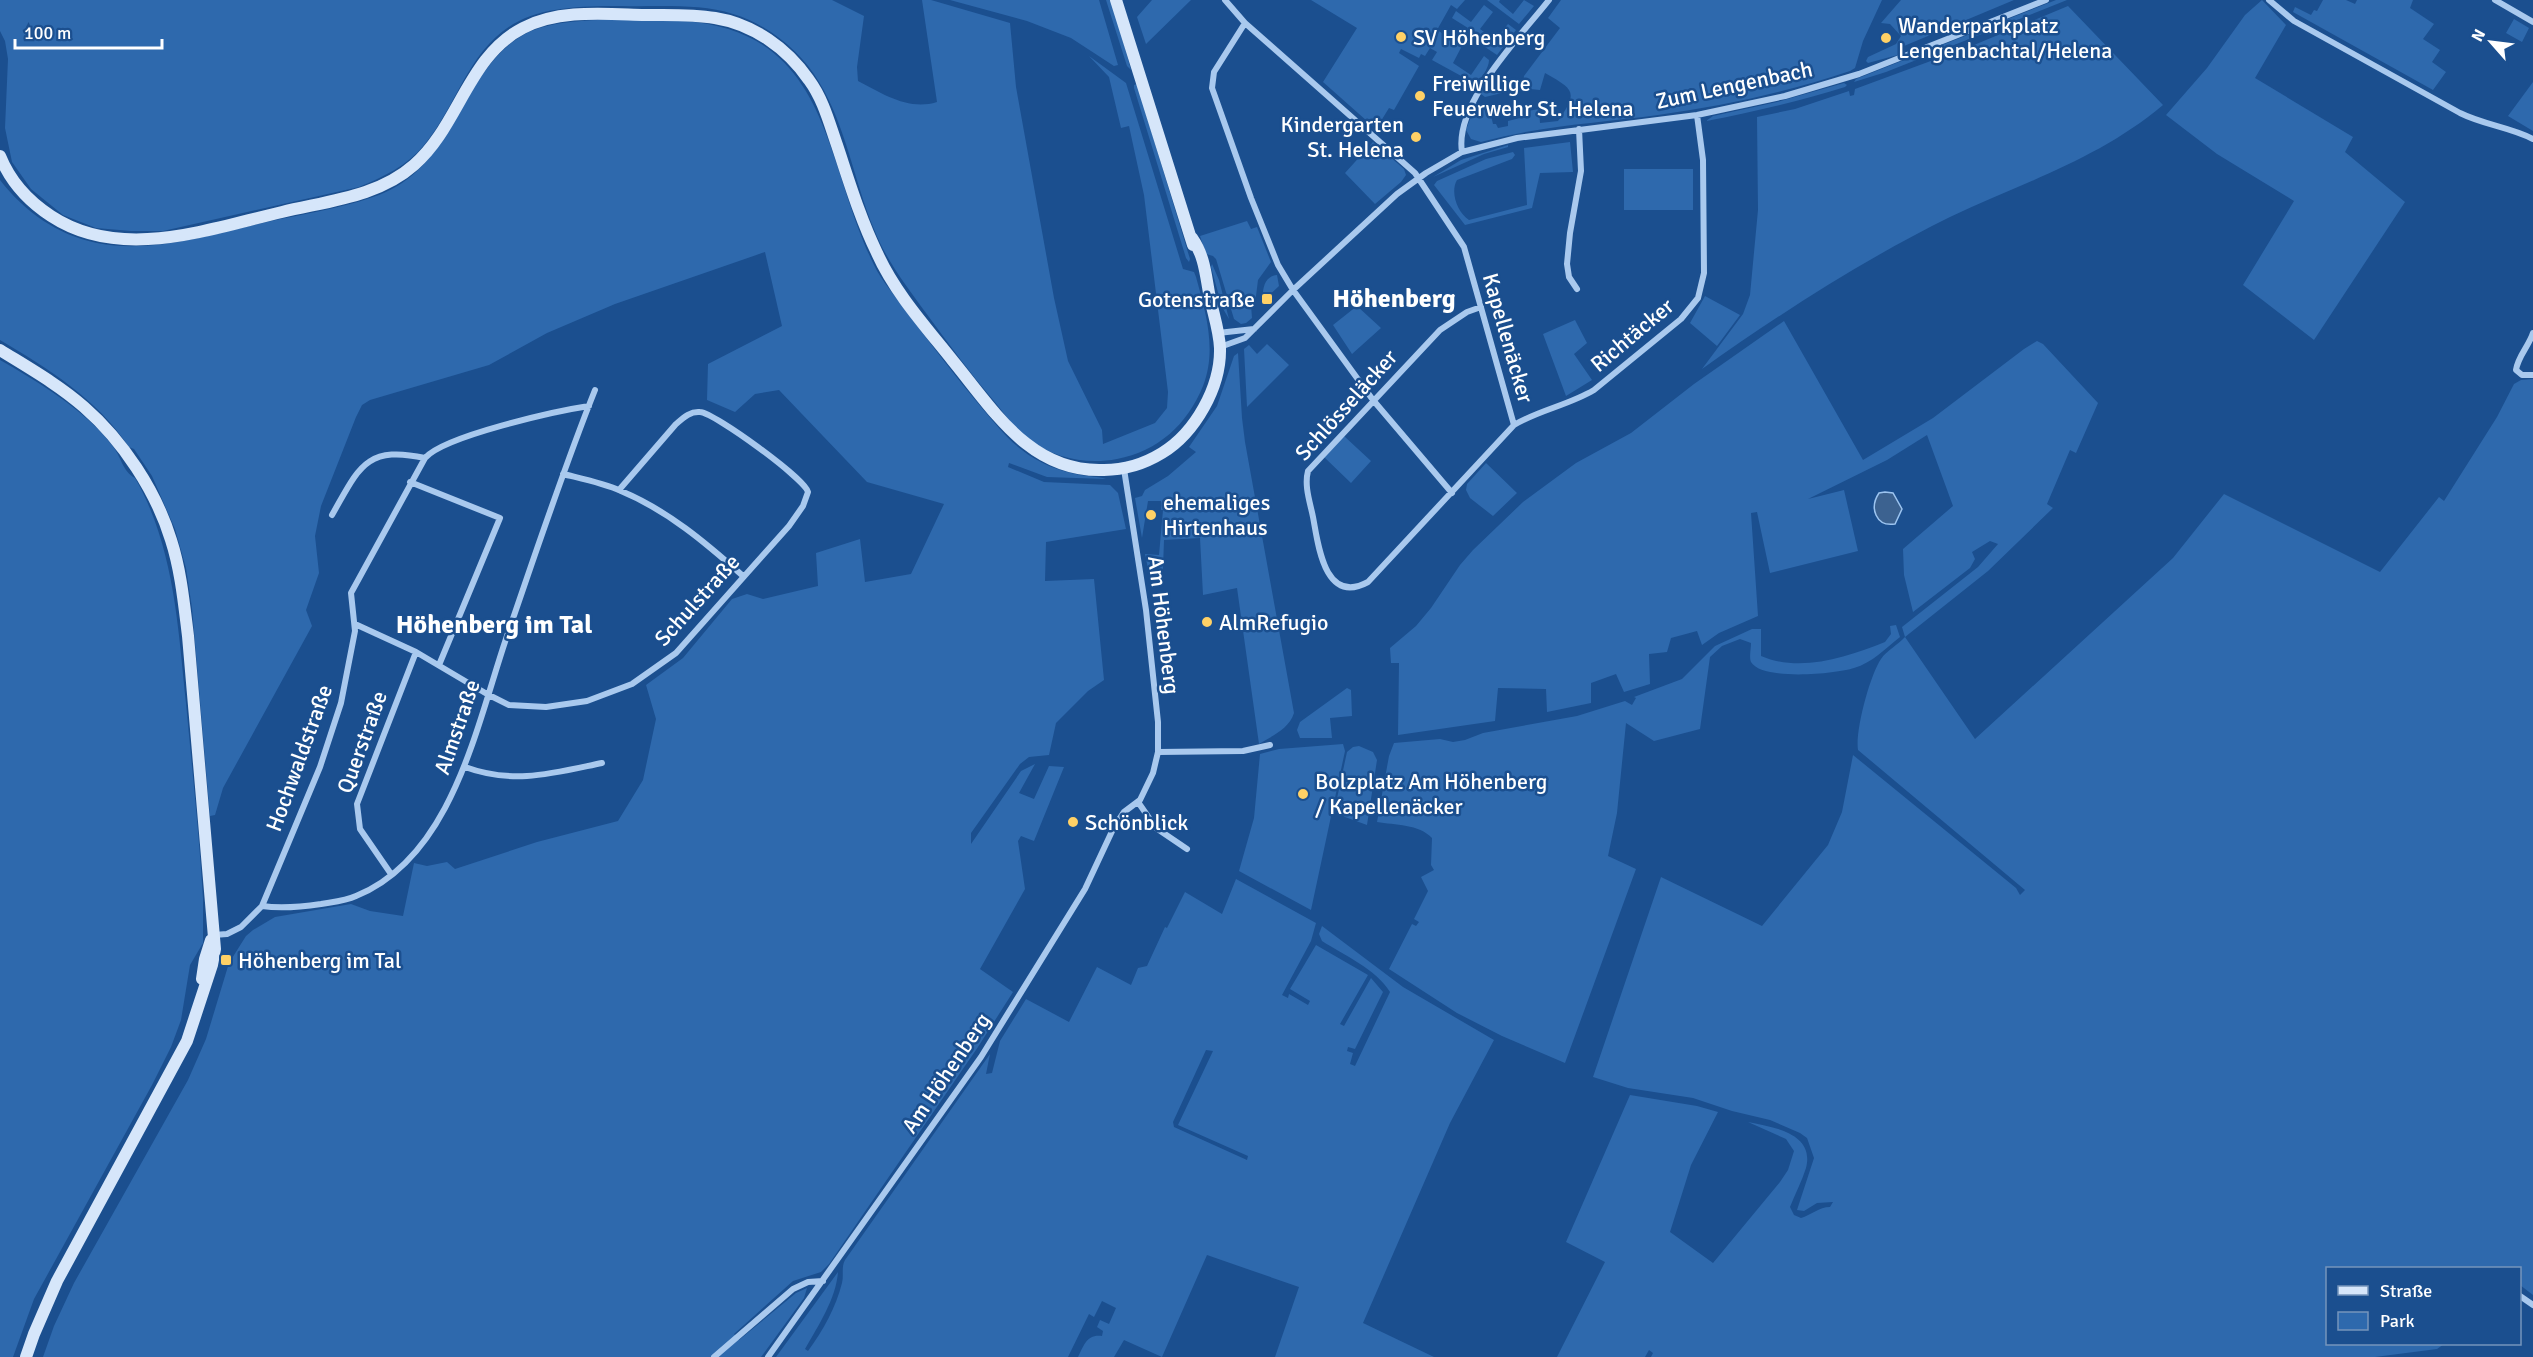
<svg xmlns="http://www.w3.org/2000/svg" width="2533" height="1357" viewBox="0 0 2533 1357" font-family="Signika,sans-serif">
<rect width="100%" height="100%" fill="#1b4f8f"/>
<path fill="#2e69ad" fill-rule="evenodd" d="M 0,0 L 832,0 L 864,16 L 857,67 L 858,81 C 883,94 909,111 937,102 L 922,0 L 931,0 L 1010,23 L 1016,87 L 1054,298 L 1068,361 L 1102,430 L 1103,444 L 1155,423 L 1167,408 L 1168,392 L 1144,195 L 1129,126 L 1121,128 L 1109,77 L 1089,56 L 1126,83 L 1183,269 L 1194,272 L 1196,277 C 1206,313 1217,350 1203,386 C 1187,425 1158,451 1117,459 C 1086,465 1055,458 1029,440 C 1016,431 1005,414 994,401 C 970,373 948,343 926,313 C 907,287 886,260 874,229 C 854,181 846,126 819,82 C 801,51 767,24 733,14 C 699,3 657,7 622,6 C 589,6 549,6 519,21 C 469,46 458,105 424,145 C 407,166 383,177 359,187 L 163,231 L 131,231 L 96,228 L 63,215 L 31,189 L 12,162 L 5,128 L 8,59 L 5,41 L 0,31 Z
M 950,0 L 1099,0 L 1118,65 L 1114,66 L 1071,38 L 1027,21 Z
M 1106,0 L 1112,0 L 1131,70 L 1127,66 Z
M 1152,0 L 1191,0 L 1146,44 L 1137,17 Z
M 1311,0 L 1465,0 L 1457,9 L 1451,5 L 1437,30 L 1458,43 L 1461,39 L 1464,42 L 1453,63 L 1471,75 L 1484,56 L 1489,60 C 1489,68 1481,80 1474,83 L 1432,60 L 1437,52 L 1430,48 L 1425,56 L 1421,54 L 1419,58 L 1401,49 L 1399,53 L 1419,66 L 1394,110 L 1389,108 L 1376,129 L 1323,82 L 1357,28 Z
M 1487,0 L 1500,0 L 1499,2 L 1513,14 L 1524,0 L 1534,6 L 1519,24 Z
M 1561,0 L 1882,0 L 1863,41 L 1855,68 L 1850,71 C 1788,92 1723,106 1658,115 C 1598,123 1539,126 1481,142 L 1471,139 L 1466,130 L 1476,103 L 1488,103 L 1493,124 L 1496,124 L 1498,128 L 1508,126 L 1508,121 L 1524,117 L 1523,112 L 1539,109 L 1540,123 L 1558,121 C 1578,92 1575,90 1545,73 L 1540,90 L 1530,89 L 1530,85 L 1523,84 L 1524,76 L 1560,28 L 1548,18 Z
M 1901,0 L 2014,0 L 1904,46 L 1905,53 L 1868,63 L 1866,61 L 1868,57 L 1896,44 L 1901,36 L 1890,24 L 1881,23 Z
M 2056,0 L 2067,0 L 1886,72 L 1854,82 L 1856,79 Z
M 2262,0 L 2286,25 L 2255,78 L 2353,137 L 2345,152 L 2405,202 L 2314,340 L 2243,285 L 2294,201 L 2217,154 L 2166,115 L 2207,68 L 2245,15 Z
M 2323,0 L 2346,0 L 2355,4 L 2357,0 L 2413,0 L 2410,8 L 2434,24 L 2423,39 L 2440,50 L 2432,62 L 2446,72 L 2433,90 L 2293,12 L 2295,7 L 2311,15 L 2314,10 L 2317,11 Z
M 1484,5 L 1493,12 L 1480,29 L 1495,40 L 1508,24 L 1516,30 L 1497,55 L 1464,33 L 1468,28 L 1452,18 L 1456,11 L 1471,22 Z
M 2068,6 L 2163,105 C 2099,159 2024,182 1950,217 C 1863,260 1781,313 1702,369 L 1743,314 L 1750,295 L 1758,210 L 1757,117 L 1795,109 L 1849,91 L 1850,96 L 1854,95 L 1855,89 L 1974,45 Z
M 2514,19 L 2529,28 L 2522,42 L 2506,33 Z
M 682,21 C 831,30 823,161 874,265 C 882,282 895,295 905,310 C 930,343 955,376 981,407 C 994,422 1006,438 1022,450 C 1038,463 1059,471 1080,475 C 1089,477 1098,476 1106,479 L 1047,477 L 1009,463 L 1008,467 L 1044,482 L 1110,485 L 1118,493 L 1126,529 L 1046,542 L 1045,581 L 1094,579 L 1104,680 L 1088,691 L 1056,723 L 1049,755 L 1029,757 L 1020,764 L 971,833 L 971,844 L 1021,771 L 1035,764 L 1019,793 L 1034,799 L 1049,766 L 1064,767 L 1034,841 L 1021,836 L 1018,841 L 1025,889 L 980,969 L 1013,992 L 978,1047 L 829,1264 L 821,1272 L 793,1281 L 734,1334 L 739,1340 L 796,1293 L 807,1288 L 804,1298 L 761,1357 L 43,1357 L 54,1326 L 74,1283 L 188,1080 L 206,1039 L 229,963 L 246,936 L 253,930 L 275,917 L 351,904 L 370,911 L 403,916 L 414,863 L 427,866 L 447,862 L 455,869 L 537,842 L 618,821 L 643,780 L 656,719 L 646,685 L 683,658 L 732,599 L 747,594 L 763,599 L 818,586 L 816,553 L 860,539 L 865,582 L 911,574 L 944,504 L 867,482 L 779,390 L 755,394 L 735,412 L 707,400 L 708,364 L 782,326 L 765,252 L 615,304 L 547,333 L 489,365 L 370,400 L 362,405 L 356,417 L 321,506 L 315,536 L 319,573 L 306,610 L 312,626 L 223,788 L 215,815 L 210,816 L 192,608 L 186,568 L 175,529 L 152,476 L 134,449 L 129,447 C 97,399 49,369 0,340 L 0,180 C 24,211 57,235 97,243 C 153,254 212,234 267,222 C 302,214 339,209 373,197 C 389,192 404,183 416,172 C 460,133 472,63 525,34 C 563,14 638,21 682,21 Z
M 1494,77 L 1504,84 L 1502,93 L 1485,97 L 1481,94 Z
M 2533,82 L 2533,131 L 2508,116 Z
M 1844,83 L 1847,85 L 1845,87 C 1800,101 1753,112 1706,121 L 1713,116 L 1777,102 Z
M 1137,84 L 1190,259 L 1189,262 L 1186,258 L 1134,88 L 1134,85 Z
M 1373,142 L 1404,169 L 1406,175 L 1401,182 L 1375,204 L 1345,173 Z
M 1570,142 L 1573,172 L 1540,173 L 1532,208 L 1465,225 L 1434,185 L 1437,181 L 1486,159 L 1513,152 L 1515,155 L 1512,159 L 1457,180 C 1450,192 1457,212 1469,220 L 1527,205 L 1524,148 Z
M 1508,145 L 1508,147 L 1484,154 L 1433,177 L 1461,160 Z
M 1624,169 L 1693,169 L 1693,210 L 1624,210 Z
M 1247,221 L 1251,229 L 1257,227 L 1271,262 L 1258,280 L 1255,304 L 1251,305 L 1252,318 L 1246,323 L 1241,324 L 1234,319 L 1216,259 L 1213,256 L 1206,254 L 1200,236 Z
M 1212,264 L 1219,280 L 1229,319 L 1222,307 L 1211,267 Z
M 1277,275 L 1279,286 L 1263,301 C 1262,290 1264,276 1277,275 Z
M 1705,296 L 1740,315 L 1717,346 L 1690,323 Z
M 1357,306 L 1381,328 L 1352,354 L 1333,325 Z
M 1575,320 L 1587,343 L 1574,354 L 1592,380 L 1566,396 L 1543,334 Z
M 1784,321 L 1863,460 L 1933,418 L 2024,349 L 2037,341 L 2043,344 L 2098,403 L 2076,453 L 2070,450 L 2047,504 L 2053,508 L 1988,571 L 1905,637 L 1975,739 L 2173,558 L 2224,494 L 2380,572 L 2439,497 L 2444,501 L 2497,417 L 2514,384 L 2521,380 L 2533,379 L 2533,1295 L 2520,1285 L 2520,1268 L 2328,1268 L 2328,1344 L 2444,1344 L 2437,1349 L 2375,1357 L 1651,1357 L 1653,1353 L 1649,1350 L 1645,1357 L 1557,1357 L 1605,1262 L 1566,1242 L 1630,1095 L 1697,1106 L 1718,1112 L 1691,1165 L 1670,1232 L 1713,1263 L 1780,1182 L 1788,1170 L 1794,1151 L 1786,1139 L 1748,1122 C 1773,1127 1815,1133 1806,1168 C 1802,1181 1795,1194 1790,1207 L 1794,1215 L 1801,1218 C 1811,1215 1819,1207 1830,1207 L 1833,1202 L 1817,1203 L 1804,1211 L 1797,1210 L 1814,1158 L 1807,1138 L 1800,1133 L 1770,1120 L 1732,1111 L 1693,1098 L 1628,1088 L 1593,1077 L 1661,877 L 1762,926 L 1828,845 L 1842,812 L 1853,755 L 2016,888 L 2020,895 L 2025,890 L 1858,750 C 1855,731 1870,675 1881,659 C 1887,650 1898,645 1905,637 L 1902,627 L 1978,567 L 1998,544 L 1990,541 L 1972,552 L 1975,559 L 1970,568 L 1913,612 L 1904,575 L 1903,549 L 1953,506 L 1927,435 L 1887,460 L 1808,499 L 1844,490 L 1858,551 L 1770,573 L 1757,512 L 1751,513 L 1758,616 L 1719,633 L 1702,645 L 1697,631 L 1671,638 L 1667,652 L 1649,654 L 1650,684 L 1624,692 L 1616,674 L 1591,683 L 1591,703 L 1547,712 L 1546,689 L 1498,688 L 1495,721 L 1398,735 L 1399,663 L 1391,663 L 1390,648 L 1416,626 L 1431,608 L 1460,565 L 1473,550 L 1523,502 L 1576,463 L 1631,433 L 1694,384 Z
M 1267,344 L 1289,365 L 1247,407 L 1244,349 L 1249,345 L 1257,354 Z
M 1238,353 L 1242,418 L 1245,442 L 1294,713 C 1289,729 1272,736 1259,744 L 1237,588 L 1203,595 L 1200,538 L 1164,540 L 1163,568 L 1162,571 L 1149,573 L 1145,554 L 1159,555 L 1163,510 L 1161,510 L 1161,501 L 1148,501 L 1142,538 L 1135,498 L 1142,496 L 1145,490 L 1168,476 L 1196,452 L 1189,447 L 1217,406 L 1234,356 Z
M 0,360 C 35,380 71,402 99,430 C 104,436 110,442 114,448 C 121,457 123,472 135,478 C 174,546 178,626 186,703 C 192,768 199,833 203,898 L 203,943 L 190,965 L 181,1020 L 171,1047 L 152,1085 L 34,1299 L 13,1357 L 0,1357 Z
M 1344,436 L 1371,461 L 1351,483 L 1324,457 Z
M 1486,463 L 1517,493 L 1493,516 L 1470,498 L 1466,490 L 1467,484 Z
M 1896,625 L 1900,637 C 1886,648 1872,663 1854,668 C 1836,674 1762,681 1751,662 C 1749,657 1751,649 1751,643 L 1740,639 L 1722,646 L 1710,657 L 1700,729 L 1654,741 L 1626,723 L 1617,813 L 1608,856 L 1636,869 L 1565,1063 L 1502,1036 L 1457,1013 L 1389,969 L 1412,924 L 1416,926 L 1419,922 L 1414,919 L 1428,891 L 1421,877 L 1434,870 L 1431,865 L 1432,838 C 1419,824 1395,825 1377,822 L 1389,756 L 1394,743 L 1440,739 L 1453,742 L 1465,740 L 1483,733 L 1577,716 L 1625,701 L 1632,705 L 1636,698 L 1634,697 L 1682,679 L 1715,646 L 1752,629 L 1761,629 L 1761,656 C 1801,673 1847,657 1885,642 L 1891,634 L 1890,626 Z
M 1347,688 L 1351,690 L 1352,716 L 1330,718 L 1332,738 L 1300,738 L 1297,730 L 1300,722 Z
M 1343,744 L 1345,751 L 1311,910 L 1239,871 L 1254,818 L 1260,754 L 1279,749 Z
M 1359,746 L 1373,752 L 1377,760 L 1367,825 L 1345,817 L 1337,811 L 1336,803 L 1347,752 L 1353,747 Z
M 1236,879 L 1316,923 L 1311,941 L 1282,995 L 1288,998 L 1289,994 L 1308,1005 L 1310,1001 L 1290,989 L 1316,945 L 1368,975 L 1340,1024 L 1344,1026 L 1371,978 L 1383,992 L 1355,1049 L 1348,1047 L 1347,1051 L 1353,1053 L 1350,1064 L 1355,1066 L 1390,992 C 1376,969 1344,955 1322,941 L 1319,934 L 1322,926 L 1403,987 L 1494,1040 L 1450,1123 L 1363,1323 L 1434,1357 L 1275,1357 L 1299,1287 L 1207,1255 L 1162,1357 L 1124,1340 L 1114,1357 L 1078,1357 C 1084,1345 1087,1334 1102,1336 L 1103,1331 L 1097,1327 L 1100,1320 L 1109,1324 L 1116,1308 L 1102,1301 L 1094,1317 L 1089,1314 L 1068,1357 L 776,1357 L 838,1272 C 836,1299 818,1326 805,1349 L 808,1351 C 823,1331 836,1307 842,1283 C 844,1275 841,1267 845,1260 L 990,1054 L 986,1074 L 992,1073 L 1000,1041 L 1026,999 L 1069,1022 L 1097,967 L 1131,985 L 1138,968 L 1147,966 L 1165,927 L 1167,928 L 1185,892 L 1222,914 ZM 1206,1050 L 1213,1051 L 1178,1125 L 1248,1156 L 1247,1160 L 1174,1127 L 1173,1122 Z"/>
<path fill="#3c6290" stroke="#9cc4f0" stroke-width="1.5" d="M 1885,492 L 1893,493 L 1902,509 L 1895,524 C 1876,527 1869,508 1879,493 Z"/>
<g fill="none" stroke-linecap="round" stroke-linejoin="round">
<path stroke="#a9c9ee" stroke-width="6" d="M 1225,0 L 1245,23 L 1415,173 L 1464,247 L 1514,425
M 2269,0 L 2294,21 L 2460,113 C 2484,125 2510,127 2533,139
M 2495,0 L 2533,22
M 1245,23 L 1214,72 L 1212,88 L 1251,198 L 1278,265 L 1293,290 L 1373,400 L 1452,493
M 1462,152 C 1454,103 1520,37 1549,0
M 1577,289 L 1569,277 L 1567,264 L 1570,233 L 1581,171 L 1579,129
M 1481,307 L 1467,312 L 1440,330 L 1308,471 C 1304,486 1310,502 1313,517 C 1318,543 1324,606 1368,582 L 1514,425 C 1539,410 1569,405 1594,390 L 1681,319 L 1698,298 L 1704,273 L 1703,160 L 1697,115
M 1218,333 L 1254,329
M 2533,333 C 2529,346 2518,356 2516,370 L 2522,375 L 2533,375
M 1220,347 L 1245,338 L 1293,290 L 1397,194 L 1426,173 L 1462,152 L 1517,138 L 1697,115 L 1785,96 L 1859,74 L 2046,0
M 563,474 C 583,479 603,483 621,491 C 667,510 706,543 743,576
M 410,482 L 500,518 L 439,665
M 332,515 C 359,468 365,445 425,458
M 355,624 L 416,652 L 487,694 L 509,705 L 546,707 L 587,701 L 632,684 L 676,653 L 789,526 L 803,506 L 808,492 C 805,479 715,413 700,412 C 690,411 683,418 676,424 L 619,490
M 1158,752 L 1243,751 L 1270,745
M 465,767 C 514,785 554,773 602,763
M 1138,802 L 1156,828 L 1187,849
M 391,874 L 360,829 L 357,804 L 416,652
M 262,906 C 282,909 301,907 321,904 C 332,902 345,901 356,896 C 454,856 477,722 508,633 C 536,552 563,470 595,390
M 214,935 L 227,934 L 241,927 L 262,906 L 320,767 L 341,703 L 355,631 L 351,593 L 425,458 C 444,436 556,411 589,406
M 2520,1296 L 2533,1305
M 714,1357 L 793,1289 L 808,1282 L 823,1281
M 768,1357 L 981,1057 L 1085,889 L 1114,827 L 1124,812 L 1140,800 L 1153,773 L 1158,752 L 1158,722 L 1146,610 L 1124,469"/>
<path stroke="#d6e6fa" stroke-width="12" d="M 1116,0 L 1193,245
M 0,156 C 10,181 28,201 51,216 C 121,262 208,229 282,212 C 327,201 378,197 414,165 C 459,126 468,56 523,28 C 559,9 605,14 645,15 C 668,15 692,14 715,18 C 753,24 787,48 809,80 C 823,99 829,122 837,145 C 849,181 860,218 877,253 C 895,293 926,327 953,361 C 994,411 1031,473 1104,470 C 1125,470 1144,464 1162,453 C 1195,433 1221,387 1220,348 C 1219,327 1211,308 1208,287 C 1205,269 1203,254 1192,238
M 0,350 C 29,368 59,385 84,407 C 123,441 156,491 171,540 C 181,571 184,604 188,636 L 215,949 L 212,965 L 187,1041 L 57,1281 L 34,1334 L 26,1357
M 202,979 L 205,959 L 211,940"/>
</g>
<g fill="#ffd166" stroke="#1b4f8f" stroke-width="2">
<circle cx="1401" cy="37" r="6"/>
<circle cx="1886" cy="38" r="6"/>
<circle cx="1420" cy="96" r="6"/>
<circle cx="1416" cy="137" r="6"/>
<rect x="1261" y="293" width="12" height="12" rx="3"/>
<circle cx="1151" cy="515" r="6"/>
<circle cx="1207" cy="622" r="6"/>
<circle cx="1303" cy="794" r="6"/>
<circle cx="1073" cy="822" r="6"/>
<rect x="220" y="954" width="12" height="12" rx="3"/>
</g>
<g text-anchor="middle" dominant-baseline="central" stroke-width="5" stroke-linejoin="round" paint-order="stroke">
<g font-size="22" fill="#fff" stroke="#1b4f8f" text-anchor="start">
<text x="1898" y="25">Wanderparkplatz<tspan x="1898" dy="25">Lengenbachtal/Helena</tspan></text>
<text x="1413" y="37">SV Höhenberg</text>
<text x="1432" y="83">Freiwillige<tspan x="1432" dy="25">Feuerwehr St. Helena</tspan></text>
<text x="1404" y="124" text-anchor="end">Kindergarten<tspan x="1404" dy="25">St. Helena</tspan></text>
<text x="1255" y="299" text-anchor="end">Gotenstraße</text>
<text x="1163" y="502">ehemaliges<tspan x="1163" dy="25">Hirtenhaus</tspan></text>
<text x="1219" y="622">AlmRefugio</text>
<text x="1315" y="781">Bolzplatz Am Höhenberg<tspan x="1315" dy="25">/ Kapellenäcker</tspan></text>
<text x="1085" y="822">Schönblick</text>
<text x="238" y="960">Höhenberg im Tal</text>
</g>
<g font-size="22" fill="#fff" stroke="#1b4f8f">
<text transform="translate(1734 85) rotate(-12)">Zum Lengenbach</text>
<text transform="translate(1632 335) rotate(-40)">Richtäcker</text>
<text transform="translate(1508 338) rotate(74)">Kapellenäcker</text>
<text transform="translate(1346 405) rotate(-48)">Schlösseläcker</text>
<text transform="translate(697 600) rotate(-48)">Schulstraße</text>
<text transform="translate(1164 625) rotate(83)">Am Höhenberg</text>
<text transform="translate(457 727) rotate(-71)">Almstraße</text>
<text transform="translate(362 742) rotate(-70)">Querstraße</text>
<text transform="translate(299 758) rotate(-70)">Hochwaldstraße</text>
<text transform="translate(946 1073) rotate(-56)">Am Höhenberg</text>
</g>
<g font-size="26" font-weight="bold" fill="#fff" stroke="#1b4f8f">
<text x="1394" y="299">Höhenberg</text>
<text x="494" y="625">Höhenberg im Tal</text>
</g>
</g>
<rect x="2326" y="1267" width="195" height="78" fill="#1b4f8f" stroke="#7695bc" stroke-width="1.5"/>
<rect x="2338" y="1286" width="30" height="9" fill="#d6e6fa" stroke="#7695bc" stroke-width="1.5"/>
<text x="2380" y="1297" font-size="18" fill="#ffffff">Straße</text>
<rect x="2338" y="1312" width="30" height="18" fill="#2e69ad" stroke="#7695bc" stroke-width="1.5"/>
<text x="2380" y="1327" font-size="18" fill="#ffffff">Park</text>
<g transform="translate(2491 42) rotate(298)" stroke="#1b4f8f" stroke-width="4.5" paint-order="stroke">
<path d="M0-4.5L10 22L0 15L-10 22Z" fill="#ffffff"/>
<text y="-9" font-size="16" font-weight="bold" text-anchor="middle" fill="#ffffff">N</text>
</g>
<path d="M15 39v9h147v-9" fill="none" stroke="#ffffff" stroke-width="3"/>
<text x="24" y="39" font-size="18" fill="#ffffff" stroke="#1b4f8f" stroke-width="4.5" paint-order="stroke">100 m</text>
</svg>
